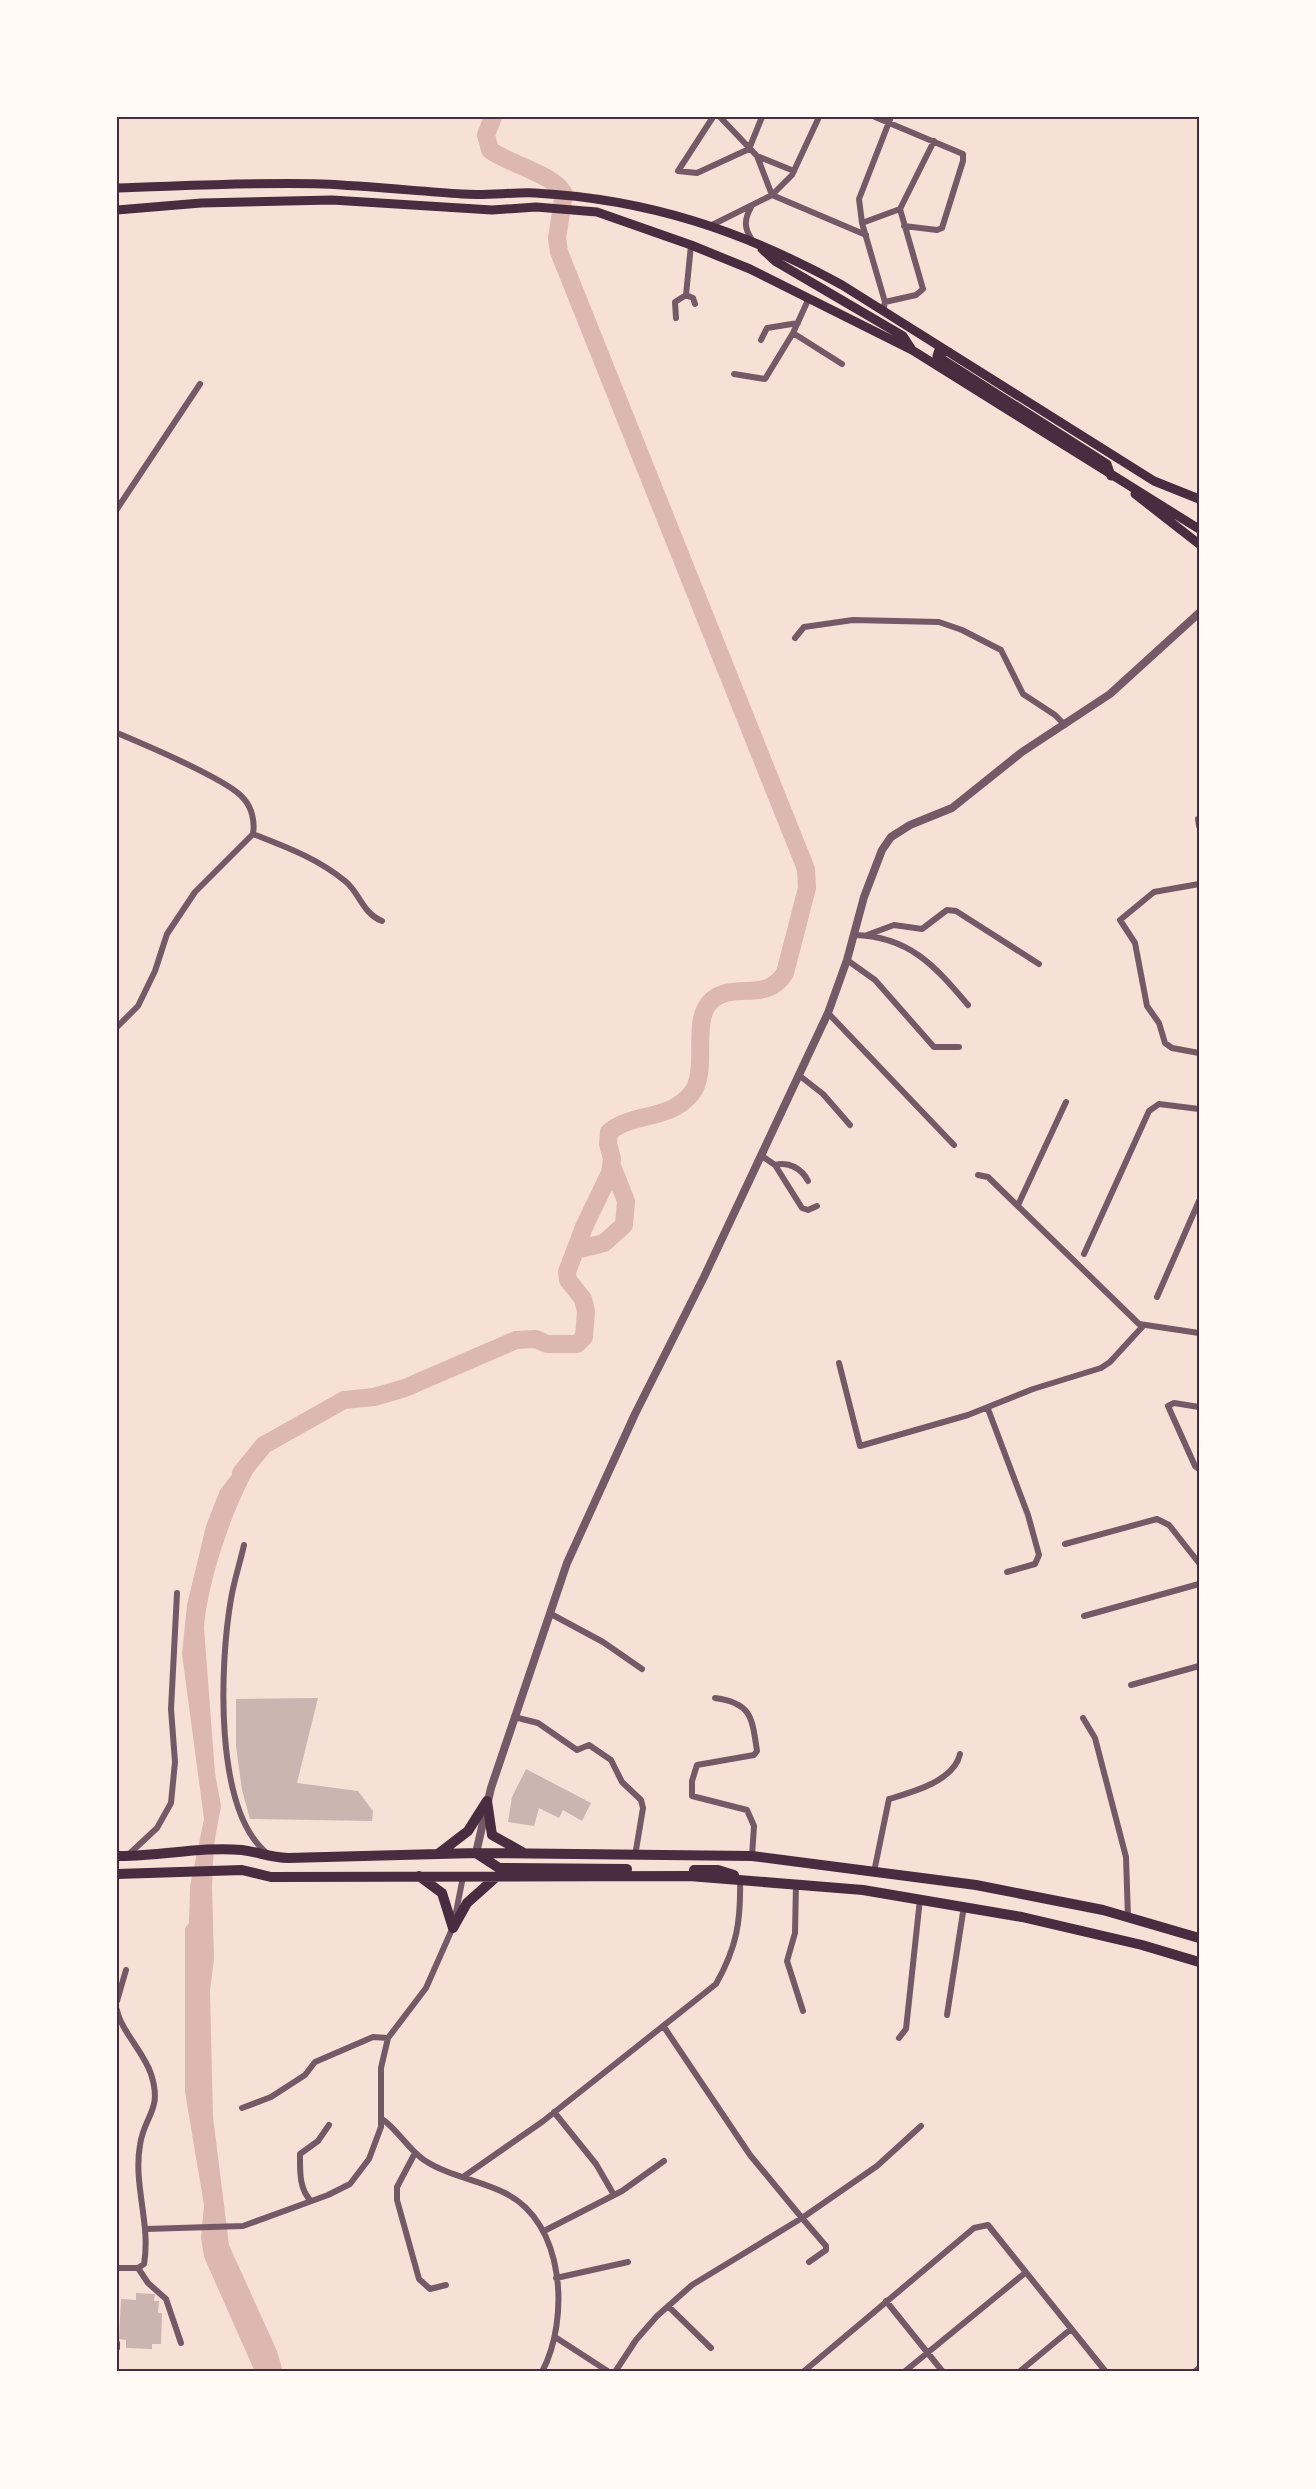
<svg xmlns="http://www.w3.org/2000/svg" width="1316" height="2489" viewBox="0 0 1316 2489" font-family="Figtree,sans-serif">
<rect width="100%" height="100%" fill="#f7e1d7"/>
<path fill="#dcb8b0" d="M 251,1450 L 261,1459 C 235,1500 208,1578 204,1628 L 215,1773 L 221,1806 L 214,1845 L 212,1886 L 214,1959 L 210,1991 L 213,2117 L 229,2245 L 277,2351 L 283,2372 L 255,2372 L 204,2257 L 201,2238 L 204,2205 L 185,2092 L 185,1928 L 189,1923 L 190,1886 L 204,1819 L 182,1654 L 187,1605 L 206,1526 L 220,1490 Z"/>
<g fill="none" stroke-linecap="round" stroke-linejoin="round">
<path stroke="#dcb8b0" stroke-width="18" d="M 576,1250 L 604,1243 L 624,1225 L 626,1201 L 612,1166
M 241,1473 L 264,1445 L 344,1400 L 374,1397 L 405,1388 L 516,1340 L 536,1339 L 547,1344 L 577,1344 L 584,1337 L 586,1311 L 583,1299 L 568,1280 L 567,1272 L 584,1227 L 610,1173 L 612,1159 L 608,1144 L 609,1132 C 633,1112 669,1121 691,1094 C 710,1072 690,1021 711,1001 C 734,980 766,1004 785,973 L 807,888 L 806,869 L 559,252 L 557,238 L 564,194 C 553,173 510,165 490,150 L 486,135 L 493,117"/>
</g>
<path fill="#ccb4b1" d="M 318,1698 L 297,1783 L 358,1791 L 373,1811 L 372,1821 L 250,1819 L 242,1790 L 236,1746 L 236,1699 Z
M 526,1769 L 591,1803 L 582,1821 L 563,1810 L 559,1818 L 539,1808 L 534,1826 L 508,1822 L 512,1797 Z
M 136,2293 L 155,2294 L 154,2301 L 159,2301 L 158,2313 L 162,2313 L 161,2344 L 152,2344 L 152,2349 L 126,2348 L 126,2340 L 119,2339 L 121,2299 L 136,2300 Z"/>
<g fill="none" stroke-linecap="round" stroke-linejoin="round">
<path stroke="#755966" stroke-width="6" d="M 713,117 L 678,171 L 697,173 L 749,149 L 762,117
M 720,117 L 757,156 L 794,171
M 875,117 L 963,154 L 963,161 L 942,228 L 937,230 L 904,226
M 757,156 L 772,195 L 866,235
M 751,207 C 744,220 744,228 752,240
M 862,223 L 900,209
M 712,225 L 772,195 L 792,175 L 819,117
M 686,295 L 693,298 L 695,304
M 885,302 L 916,295 L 923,289 L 900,209 L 934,141
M 883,310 L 885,302 L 862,223 L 859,199 L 891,117
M 676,318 L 675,302 L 686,295 L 691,245
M 793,333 L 842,364
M 761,340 L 767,328 L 798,323
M 734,374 L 765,379 L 793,333 L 809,298
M 117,509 L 200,384
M 795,638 L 804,627 L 853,620 L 939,622 L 962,630 L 1001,650 L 1023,694 L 1055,715 L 1065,725
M 117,733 C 143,744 230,780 244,799 C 252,808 255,822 253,834 L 195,892 L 167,934 L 155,971 L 138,1006 L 117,1027
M 1198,819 L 1199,826
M 253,834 C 286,847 317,858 345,881 C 360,893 362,913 382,921
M 1199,884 L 1154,892 L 1120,920 L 1135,943 L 1147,1006 L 1159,1023 L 1165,1043 L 1172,1048 L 1199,1053
M 854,935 C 909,936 935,966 968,1005
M 867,935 L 894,925 L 922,929 L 947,910 L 956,911 L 1039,964
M 847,960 L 875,980 L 934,1047 L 959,1047
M 828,1013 L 954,1145
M 800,1076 L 823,1094 L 850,1125
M 762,1156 L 775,1165 L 802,1208 L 808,1210 L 817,1206
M 775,1165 C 789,1161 802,1169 808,1181
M 978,1175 L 988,1177 L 1139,1324 L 1199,1333
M 1018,1205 L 1066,1102
M 1084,1254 L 1149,1111 L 1159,1104 L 1199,1109
M 1157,1297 L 1199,1201
M 839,1363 L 860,1446 L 968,1415 L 1033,1389 L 1101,1368 L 1110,1362 L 1143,1326
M 1199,1407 L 1174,1403 L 1168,1406 L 1195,1466 L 1199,1469
M 988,1409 L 1028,1515 L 1039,1555 L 1035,1564 L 1007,1572
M 1065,1544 L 1157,1519 L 1169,1525 L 1199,1563
M 244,1545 C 240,1563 234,1581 231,1599 C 220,1662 213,1811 268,1854
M 551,1614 L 603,1642 L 642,1669
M 1084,1616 L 1199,1584
M 1131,1685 L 1199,1666
M 715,1698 C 752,1703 752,1718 757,1751 L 754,1755 L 697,1765 L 692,1781 L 692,1796 L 747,1810 L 754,1826 L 752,1856
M 514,1717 L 538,1723 L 577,1750 L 589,1745 L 611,1760 L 622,1782 L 641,1800 L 643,1808 L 635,1856
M 1083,1718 L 1095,1738 L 1126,1857 L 1128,1918
M 127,1856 L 157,1828 L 171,1803 L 175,1762 L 171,1709 L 177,1593
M 874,1872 L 889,1799 C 913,1792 954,1781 960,1754
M 796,1884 L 795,1933 L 787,1961 L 803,2011
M 455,1917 L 463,1877
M 117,2001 L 126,1970
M 117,2010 C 121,2031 144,2052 151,2074 C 163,2111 144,2115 140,2145 C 133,2185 151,2224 144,2264 L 138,2268 L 117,2268
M 947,2015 L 964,1906
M 664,2027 L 750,2155 L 802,2218 L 877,2166 L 921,2126
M 899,2038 L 906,2029 L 920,1899
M 242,2108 L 271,2097 L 305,2075 L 315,2062 L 373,2037 L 388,2038
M 554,2112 L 596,2164 L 614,2195
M 382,2119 C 398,2130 408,2149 424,2160 C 448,2176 479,2180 505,2193 C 565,2222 570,2319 542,2372
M 415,2153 L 397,2187 L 397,2200 L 419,2279 L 430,2289 L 446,2285
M 463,2177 L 542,2122 L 716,1984 C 737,1947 741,1921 740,1879
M 311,2201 C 299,2189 300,2171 300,2154 L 318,2141 L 329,2125
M 146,2229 L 243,2226 L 328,2195 L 350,2184 L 369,2159 L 381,2127 L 381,2068 L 388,2038 L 426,1988 L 453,1927
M 544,2231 L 622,2191 L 664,2161
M 138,2268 L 148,2283 L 166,2299 L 181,2343
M 556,2278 L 628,2262
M 886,2301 L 943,2372
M 668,2306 L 711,2348
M 555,2337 L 609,2372
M 117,2343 L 117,2348
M 615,2372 L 636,2340 L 657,2316 L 692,2285 L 802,2218 L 826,2246 L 826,2250 L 809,2262
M 803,2372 L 974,2228 L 988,2225 L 1106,2372
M 904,2372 L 1025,2273
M 1019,2372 L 1071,2329
M 1194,2372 L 1199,2368"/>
<path stroke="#755966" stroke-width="8" d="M 476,1853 L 491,1788 L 567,1563 L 635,1414 L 704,1277 L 828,1013 L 847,960 L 864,897 L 882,850 L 891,837 L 910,825 L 952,808 L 1022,752 L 1110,694 L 1199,613"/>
<path stroke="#4a2c40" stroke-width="9" d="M 117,188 C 185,186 254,182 322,184 C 369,186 416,191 462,194 C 487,196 511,192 535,193 C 648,199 744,231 842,285 L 1154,481 L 1199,499
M 117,210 L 201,203 L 332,200 L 492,210 L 536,207 L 597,212 L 691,245 L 750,269 L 912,350 L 1199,529
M 762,249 L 775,261 L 903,336 L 912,350
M 949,352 L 939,350 L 937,356 L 1107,464 L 1111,476
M 1135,494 L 1199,544"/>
<path stroke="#4a2c40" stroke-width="10" d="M 487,1801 L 492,1835 L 524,1853
M 476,1853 L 499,1868 L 627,1869
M 438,1854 L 468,1831 L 487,1801
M 117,1856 C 159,1857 200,1846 242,1850 C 258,1852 271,1858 288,1858 L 476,1853 L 752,1856 L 976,1885 L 1103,1910 L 1199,1938
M 694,1870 L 718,1870 L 734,1875
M 117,1874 L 242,1870 L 271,1877 L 689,1876 L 863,1890 L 1022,1917 L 1142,1945 L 1199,1962
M 419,1876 L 442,1893 L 453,1928
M 453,1928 L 467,1903 L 495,1878"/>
</g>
<rect width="1316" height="2489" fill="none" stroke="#fffaf5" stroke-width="237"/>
<rect x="118" y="118" width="1080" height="2252" fill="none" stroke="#4a2c40" stroke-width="2"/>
</svg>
